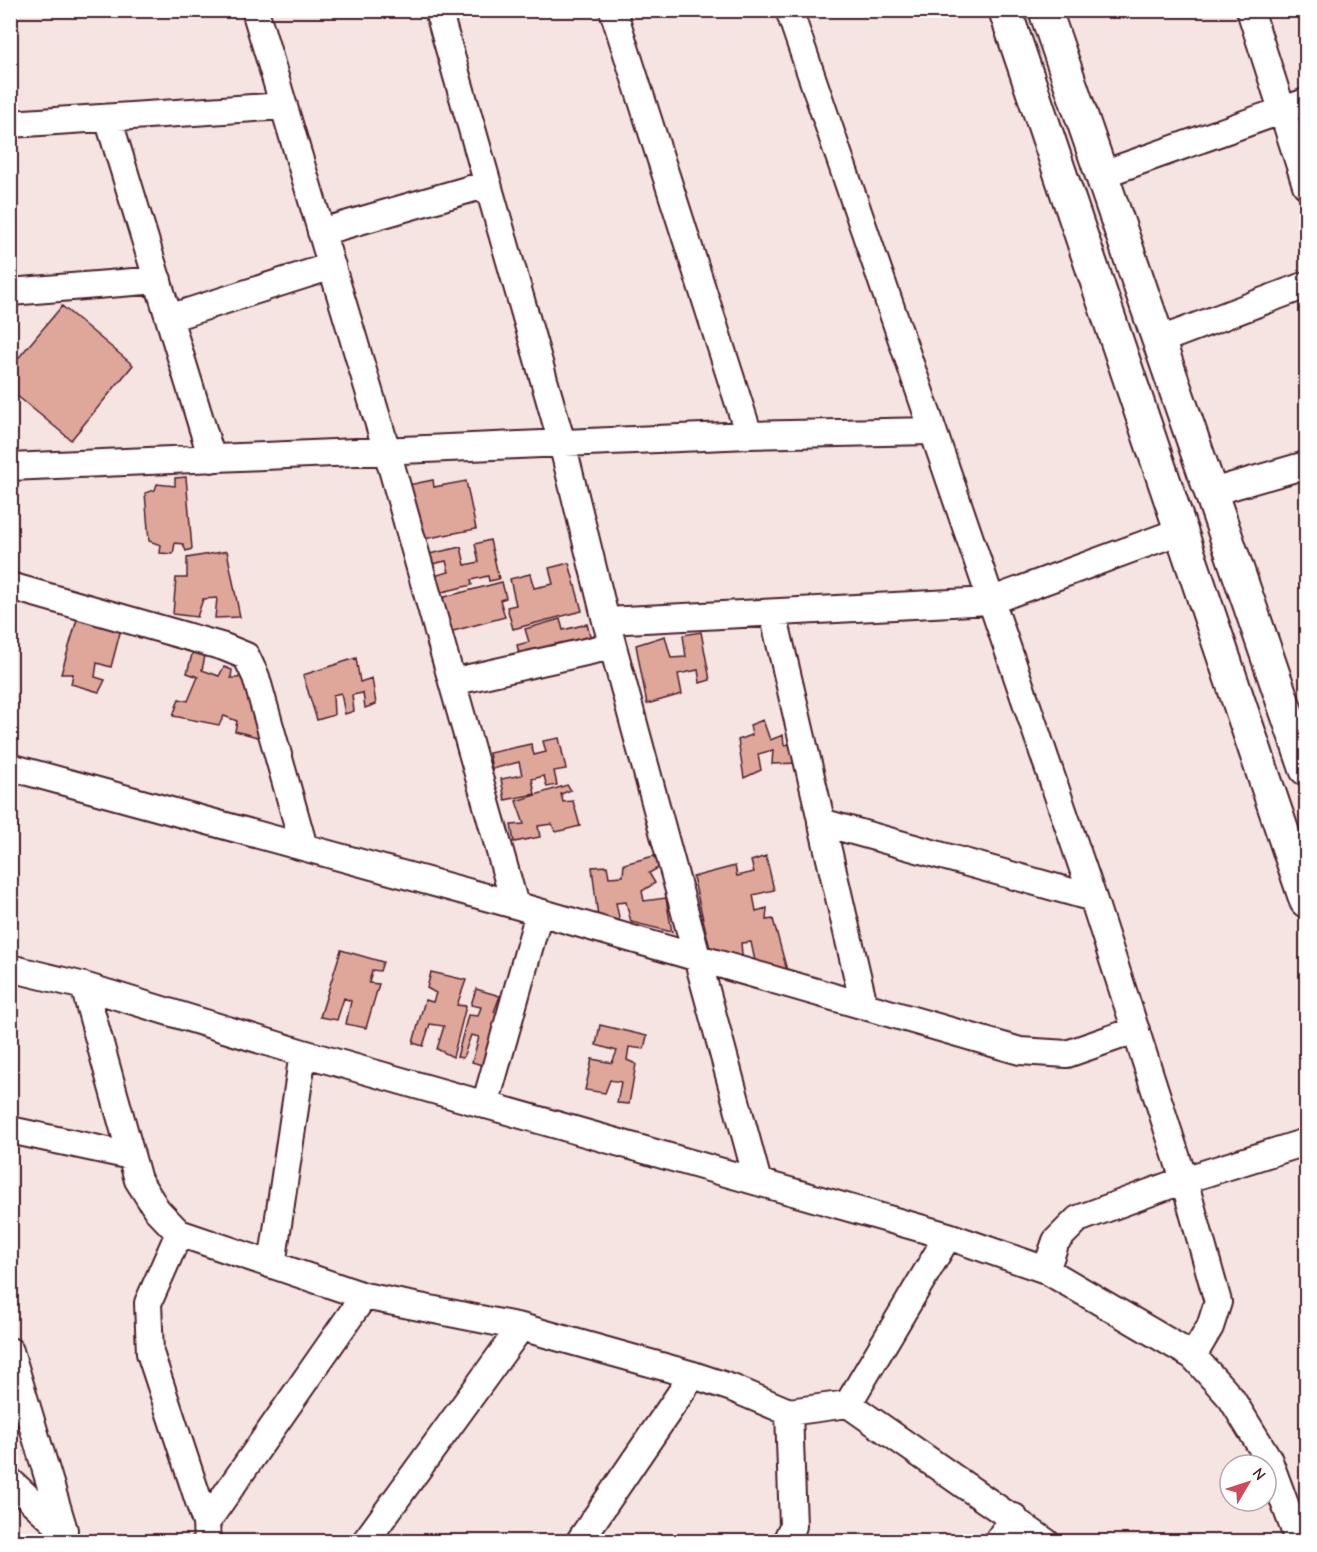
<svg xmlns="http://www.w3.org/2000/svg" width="1317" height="1552" viewBox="0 0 1317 1552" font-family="'Comic Neue',sans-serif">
<rect width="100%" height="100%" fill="#f5e4e1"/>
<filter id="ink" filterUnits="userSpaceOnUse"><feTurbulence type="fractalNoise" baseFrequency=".0167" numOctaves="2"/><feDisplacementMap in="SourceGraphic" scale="12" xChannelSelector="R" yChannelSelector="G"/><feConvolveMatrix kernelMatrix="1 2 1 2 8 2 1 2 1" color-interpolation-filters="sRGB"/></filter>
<g filter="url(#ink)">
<path fill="#dfa69a" stroke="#4a1f2b" stroke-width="1.5" d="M 62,306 L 133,365 L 71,440 L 10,390 L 10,368 Z
M 186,477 L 192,549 L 186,551 L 183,544 L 175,543 L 173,554 L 160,553 L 161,545 L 149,541 L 145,493 L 155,490 L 157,484 L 175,486 L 175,478 Z
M 433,480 L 434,487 L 466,481 L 476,529 L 413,541 L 403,486 Z
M 490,540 L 499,579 L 489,581 L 488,576 L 471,580 L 472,585 L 429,595 L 426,578 L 449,572 L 446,561 L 423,566 L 420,556 L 461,547 L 465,565 L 479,562 L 475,544 Z
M 227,551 L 240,617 L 215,618 L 217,598 L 203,599 L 197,617 L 173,614 L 176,578 L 187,578 L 187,558 Z
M 569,563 L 582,611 L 513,629 L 507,607 L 516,605 L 510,579 L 530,574 L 534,588 L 553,584 L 549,568 Z
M 502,582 L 506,598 L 500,600 L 505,617 L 442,634 L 433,600 Z
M 78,616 L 121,629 L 111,667 L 97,663 L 95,677 L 105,680 L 99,692 L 71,684 L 73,674 L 61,674 Z
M 560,619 L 563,630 L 587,624 L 592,643 L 521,662 L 517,645 L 529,642 L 525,629 Z
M 701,632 L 710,680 L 700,683 L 698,670 L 678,674 L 682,694 L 647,704 L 636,645 L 665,636 L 671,658 L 686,657 L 683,635 Z
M 194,647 L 206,651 L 202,670 L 219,676 L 224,667 L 232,670 L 231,678 L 238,678 L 247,668 L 265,739 L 235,731 L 237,721 L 224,716 L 219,725 L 173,716 L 179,699 L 188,701 L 198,677 L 187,673 Z
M 356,658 L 360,682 L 372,678 L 376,704 L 365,708 L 363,693 L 352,695 L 354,711 L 345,714 L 341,693 L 333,695 L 334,715 L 317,720 L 303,675 Z
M 763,720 L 770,740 L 783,735 L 784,745 L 798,743 L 799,763 L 772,764 L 773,750 L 758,754 L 761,770 L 744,778 L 738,740 L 752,735 L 750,725 Z
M 559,738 L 566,769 L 554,771 L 557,785 L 547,787 L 544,776 L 532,779 L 535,794 L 505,800 L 501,779 L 522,775 L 519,762 L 492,769 L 489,753 L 531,744 L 534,755 L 546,752 L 543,741 Z
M 567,785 L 571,790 L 561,794 L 563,802 L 573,801 L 580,826 L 556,832 L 552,824 L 538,826 L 540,837 L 514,842 L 511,825 L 524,824 L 516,801 Z
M 654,856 L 660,867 L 649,873 L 655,883 L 642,891 L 644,901 L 666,898 L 672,932 L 631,922 L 626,902 L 616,903 L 620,922 L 598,918 L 592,867 L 607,866 L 609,877 L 623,876 L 624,864 Z
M 766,856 L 774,890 L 753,895 L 756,911 L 767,908 L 766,920 L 773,919 L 788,974 L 756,966 L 751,942 L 741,943 L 743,965 L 712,957 L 693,877 L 735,866 L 737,876 L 754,872 L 751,861 Z
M 341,950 L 383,962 L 380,971 L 372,970 L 369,983 L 379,984 L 366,1028 L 346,1024 L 351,1001 L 344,998 L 337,1020 L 320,1017 Z
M 431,972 L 466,980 L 457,1005 L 466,1006 L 453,1057 L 437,1049 L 444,1026 L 430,1024 L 423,1046 L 413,1043 L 425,1000 L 433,1002 L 436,993 L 427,988 Z
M 476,989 L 500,996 L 494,1012 L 509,1017 L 495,1069 L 472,1062 L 479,1037 L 471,1035 L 463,1058 L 457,1057 L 468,1015 L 478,1016 L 481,1007 L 471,1005 Z
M 600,1025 L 647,1036 L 644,1049 L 629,1047 L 627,1060 L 636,1064 L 629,1104 L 617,1103 L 621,1082 L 610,1080 L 605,1093 L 585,1090 L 592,1059 L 612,1063 L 617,1051 L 596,1045 Z"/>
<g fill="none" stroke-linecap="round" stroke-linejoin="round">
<g stroke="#4a1f2b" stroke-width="30">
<path id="minor" d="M 255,10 L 387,451 L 515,905
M 438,10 L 562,443 L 606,621 L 758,1182
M 613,10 L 749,435
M 789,10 L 1093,898 L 1184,1180 L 1218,1302 L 1210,1327 L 1193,1356
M 1250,10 L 1306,185
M 108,118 L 212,459
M 10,124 L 284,106
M 1103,174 L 1306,102
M 321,232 L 488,184
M 10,292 L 158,280
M 169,318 L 332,266
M 1158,341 L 1306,285
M 10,467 L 749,435 L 931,431
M 1212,492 L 1306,465
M 10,586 L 224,647 L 246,656 L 256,677 L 304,847
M 773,613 L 864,1005
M 606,621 L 990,601 L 1183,530
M 452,682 L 612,646
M 10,767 L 515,905 L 1020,1051 L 1067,1054 L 1136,1030
M 821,822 L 1093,898
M 10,968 L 84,986 L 303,1053 L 948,1236 L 1046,1270 L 1193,1356 L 1231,1398 L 1268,1458 L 1299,1542
M 84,986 L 138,1180 L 157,1210 L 179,1233 L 364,1296 L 521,1327 L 693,1375 L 732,1388 L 789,1412 L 848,1404 L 1046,1542
M 485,1105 L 539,913
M 10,1130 L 131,1156
M 179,1233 L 148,1303 L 150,1353 L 206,1523 L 207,1542
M 272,1265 L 303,1053
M 1046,1270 L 1056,1241 L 1078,1219 L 1184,1180 L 1306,1142
M 10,1351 L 64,1530
M 848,1404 L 948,1236
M 10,1481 L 62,1529
M 206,1523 L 364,1296
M 365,1542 L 521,1327
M 579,1542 L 693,1375
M 786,1542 L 793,1526 L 789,1412
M 997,1542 L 1014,1517"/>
</g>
<g stroke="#4a1f2b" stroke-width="36">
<path id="tertiary" d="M 1005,10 L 1306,901
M 1045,10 L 1306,769"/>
</g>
<use href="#minor" stroke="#fff" stroke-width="26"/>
<use href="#tertiary" stroke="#fff" stroke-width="32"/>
</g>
</g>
<rect width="1317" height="1552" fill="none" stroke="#fff" stroke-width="36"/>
<rect x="18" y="18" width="1281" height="1516" fill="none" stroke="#4a1f2b" stroke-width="2" filter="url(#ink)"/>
<g transform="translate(1248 1483) rotate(51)"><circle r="28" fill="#ffffff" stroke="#b7a5aa" stroke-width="1.5"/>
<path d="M0-4.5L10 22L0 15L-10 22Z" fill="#d1495b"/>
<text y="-9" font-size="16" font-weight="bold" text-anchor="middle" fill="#4a1f2b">N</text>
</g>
</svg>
